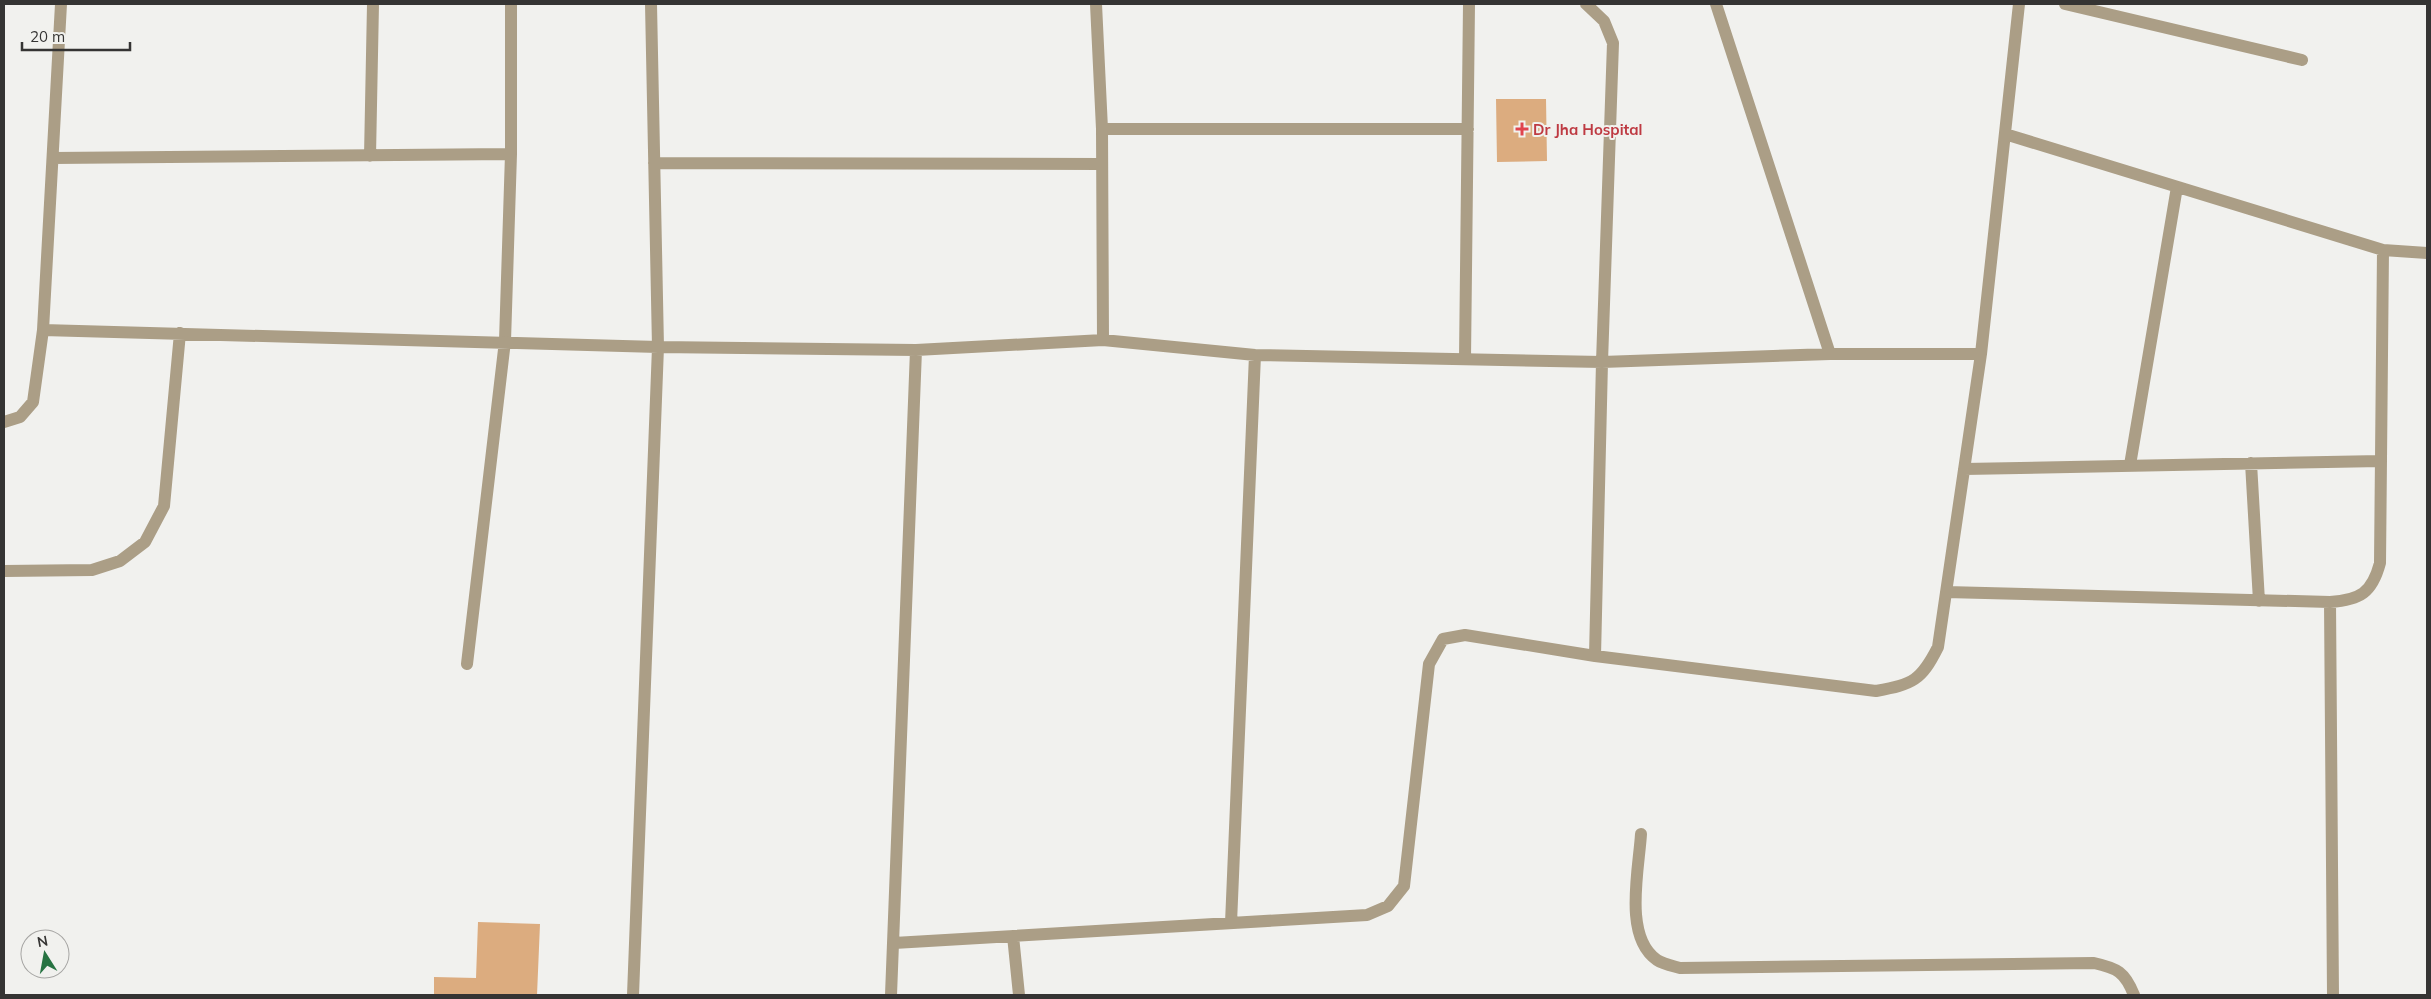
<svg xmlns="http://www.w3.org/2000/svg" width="2431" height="999" viewBox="0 0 2431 999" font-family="Mulish,sans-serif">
<rect width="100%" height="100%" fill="#f1f1ee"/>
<path fill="#dcac7f" d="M 1496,99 L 1546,99 L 1547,161 L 1497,162 Z
M 478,922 L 540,924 L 537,995 L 434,995 L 434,977 L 476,978 Z"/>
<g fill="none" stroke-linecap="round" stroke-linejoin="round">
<path stroke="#ab9e86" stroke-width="12" d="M 1096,4 L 1102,129 L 1103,340
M 1586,4 L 1604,21 L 1613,43 L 1602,362 L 1595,656
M 1716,4 L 1830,354
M 2065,4 L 2302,60
M 1102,129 L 1468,129
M 2005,134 L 2383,250 L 2427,253
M 370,156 L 373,4
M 53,158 L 511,154
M 654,163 L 1101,164
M 43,330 L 61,4
M 1465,359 L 1469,4
M 4,422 L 20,417 L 33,402 L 43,330 L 658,347 L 916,350 L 1103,340 L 1255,355 L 1602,362 L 1830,354 L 1981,354 L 2019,4
M 2251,463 L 2259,601
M 2130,465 L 2177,187
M 1964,469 L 2381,461
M 4,571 L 92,570 L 120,561 L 145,542 L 164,506 L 180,333
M 1946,592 L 2330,602 C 2360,600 2372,593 2380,563 L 2383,250
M 2330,602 L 2333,995
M 467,664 L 505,341 L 511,154 L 511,4
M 1641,834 C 1639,869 1623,937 1657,960 C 1663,964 1673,966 1680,968 L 2094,963 C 2117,968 2125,972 2134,995
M 1231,923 L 1255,355
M 1013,936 L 1019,995
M 894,943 L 1367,915 L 1388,906 L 1404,886 L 1429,664 L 1443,639 L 1465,635 L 1595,656 L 1876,691 C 1913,684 1921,681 1938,647 L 1981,354
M 633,995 L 658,347 L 651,4
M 891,995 L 916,350"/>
</g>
<path fill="#e0444e" stroke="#f1f1ee" stroke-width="2" d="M1519.5 121.5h5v5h5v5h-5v5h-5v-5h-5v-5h5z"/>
<g text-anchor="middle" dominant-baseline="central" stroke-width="4" stroke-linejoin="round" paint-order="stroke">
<g font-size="15" font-weight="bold" fill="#be3a42" stroke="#f1f1ee" text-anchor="start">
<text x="1533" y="129">Dr Jha Hospital</text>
</g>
</g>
<rect width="2431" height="999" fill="none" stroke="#353433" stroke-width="10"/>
<g transform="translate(45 954) rotate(349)"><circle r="24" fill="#f1f1ee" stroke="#a6a5a3"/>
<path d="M0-4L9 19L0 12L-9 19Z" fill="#277342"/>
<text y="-8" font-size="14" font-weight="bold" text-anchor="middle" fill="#353433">N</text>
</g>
<path d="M22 42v8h108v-8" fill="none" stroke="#353433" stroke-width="2.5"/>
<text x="30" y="42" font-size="15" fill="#353433" stroke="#f1f1ee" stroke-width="4" paint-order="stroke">20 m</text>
</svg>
